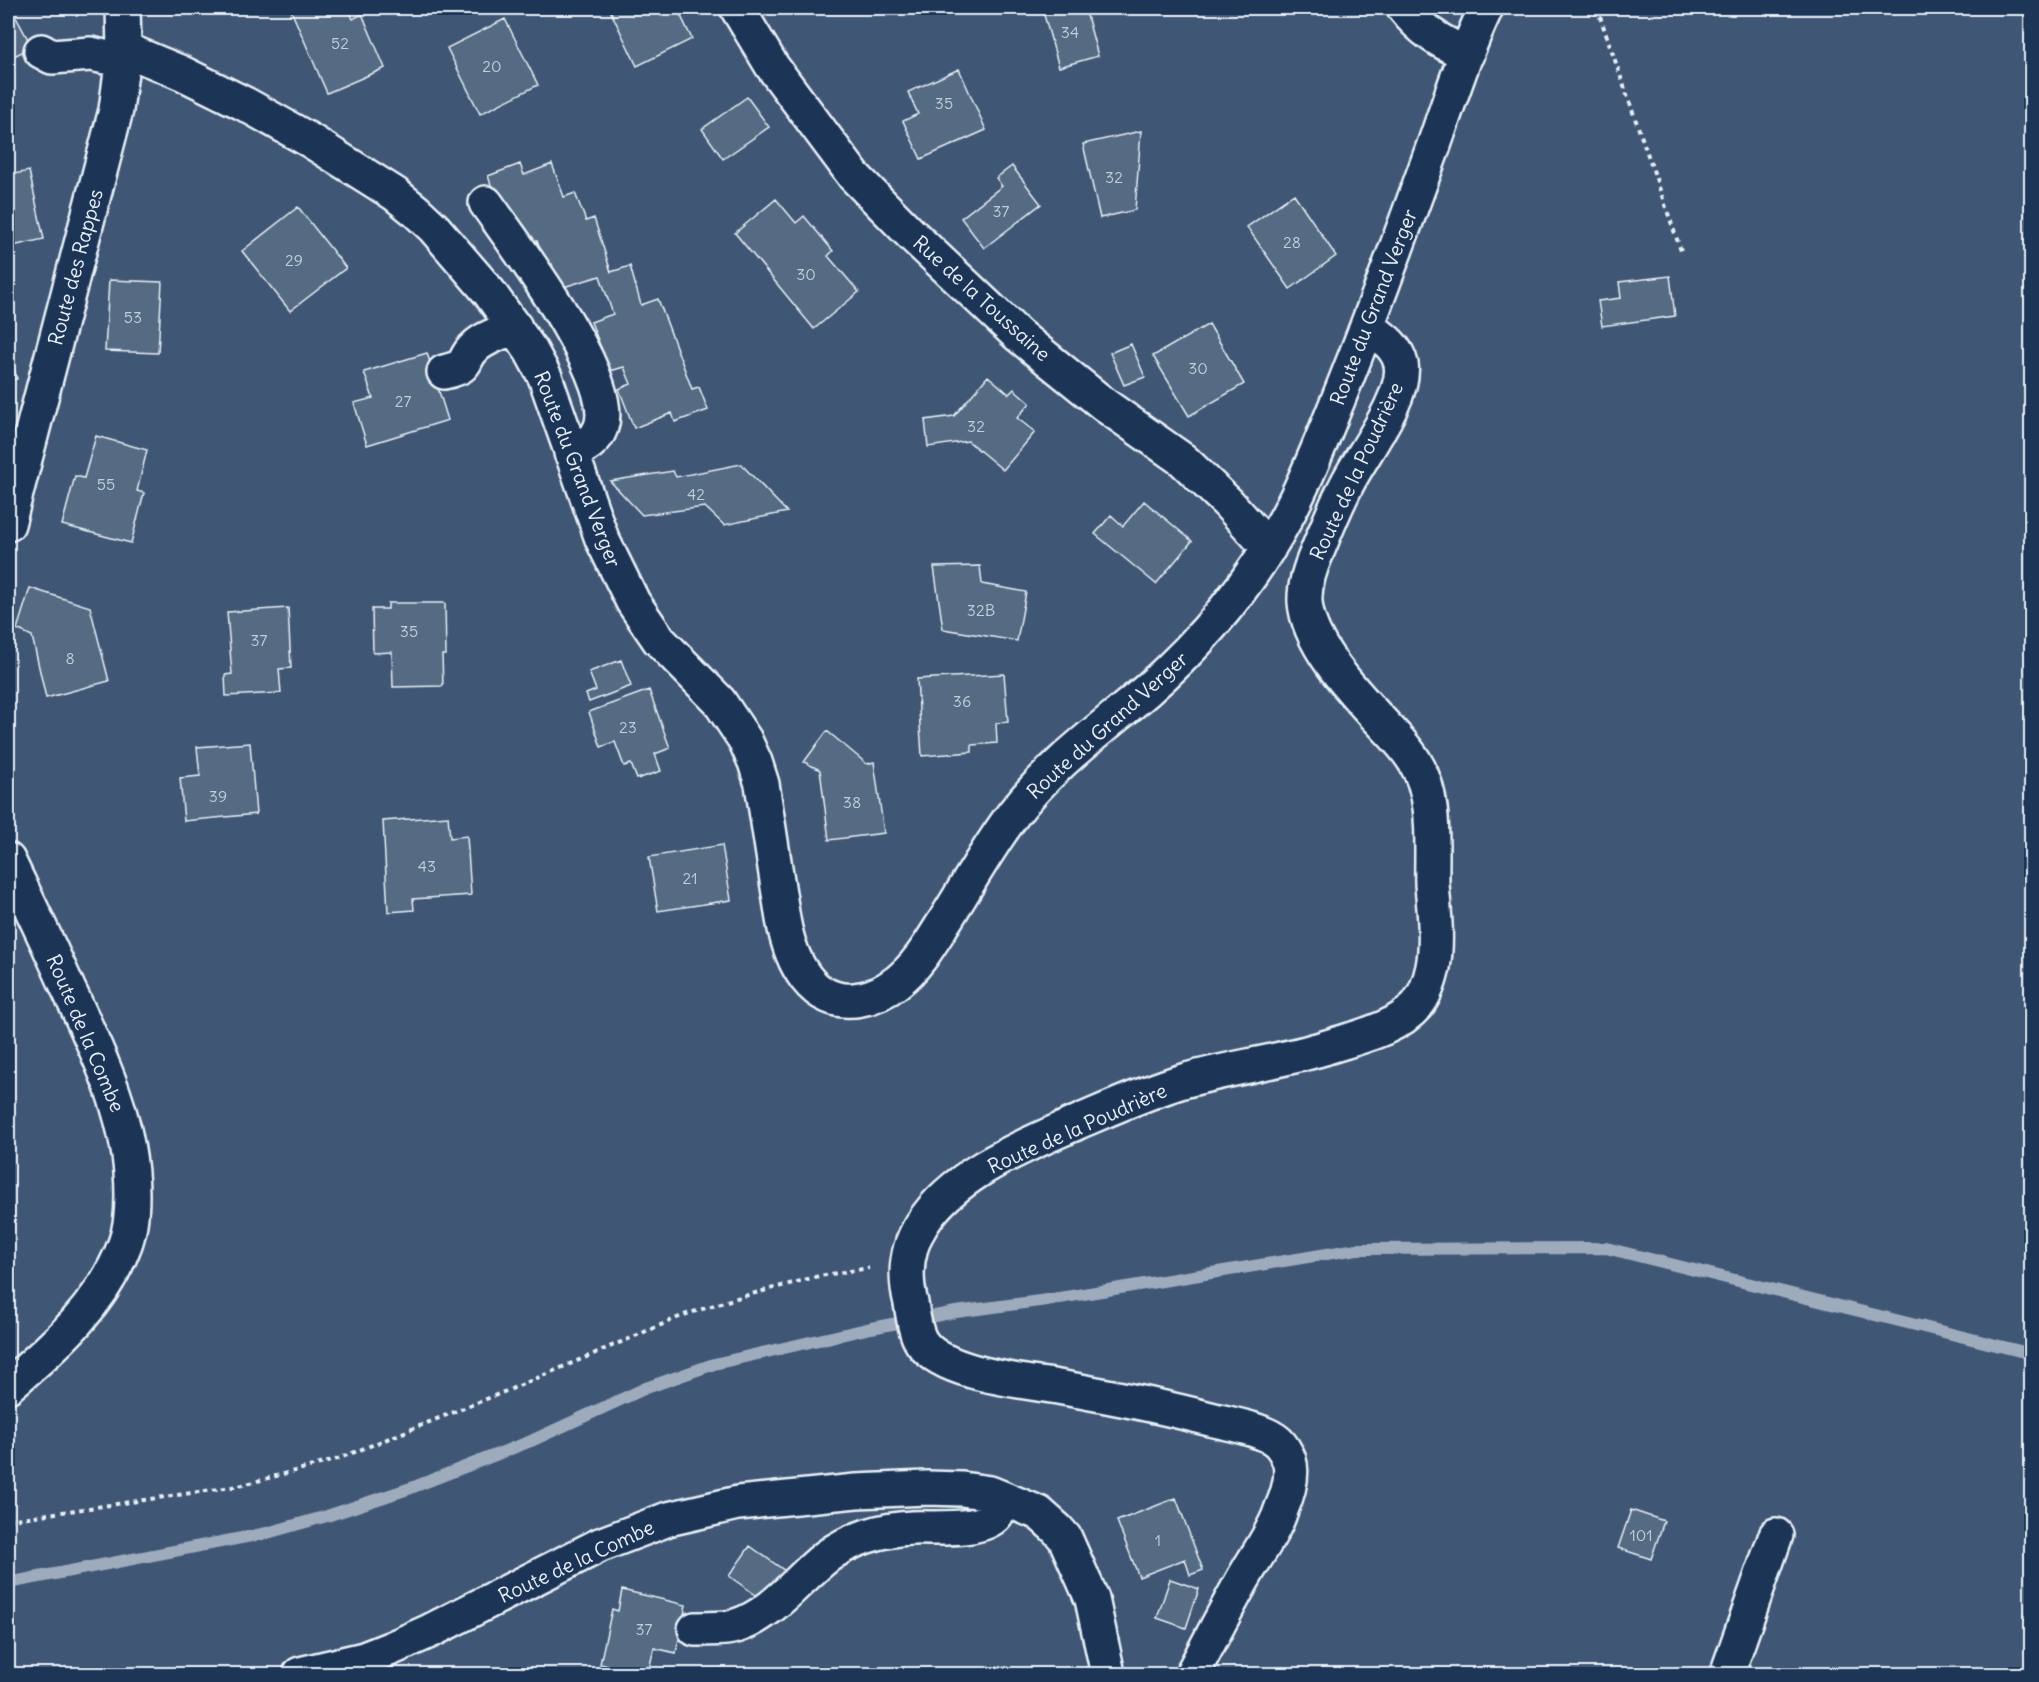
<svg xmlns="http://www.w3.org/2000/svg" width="2039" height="1682" viewBox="0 0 2039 1682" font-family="Delius,sans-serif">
<rect width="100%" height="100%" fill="#294061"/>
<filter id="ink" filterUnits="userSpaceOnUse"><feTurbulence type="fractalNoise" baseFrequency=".0167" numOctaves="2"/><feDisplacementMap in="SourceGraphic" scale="12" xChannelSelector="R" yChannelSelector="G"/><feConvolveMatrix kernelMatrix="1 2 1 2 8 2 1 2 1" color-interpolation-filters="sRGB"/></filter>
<g filter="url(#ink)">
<path fill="#415774" stroke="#94a4b6" stroke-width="1.5" d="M 8,8 L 2031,8 L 2031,1674 L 8,1674 Z"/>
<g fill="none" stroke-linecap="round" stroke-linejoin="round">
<path stroke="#9dabbd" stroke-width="12" d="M 8,1583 L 267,1533 L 327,1516 L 411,1488 L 531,1441 L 646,1388 L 714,1364 L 871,1328 L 956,1312 L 1047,1300 L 1357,1249 L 1606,1248 L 2032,1354"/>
</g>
<path fill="#556a83" stroke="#e8f1f8" stroke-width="1.5" d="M 8,8 L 11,8 L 32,47 L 8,59 Z
M 290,8 L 348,8 L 353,19 L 362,14 L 385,68 L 327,93 Z
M 609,8 L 677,8 L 692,39 L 637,66 Z
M 1042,8 L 1085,8 L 1098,56 L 1059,67 Z
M 505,19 L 538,85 L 480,114 L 447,48 Z
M 959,69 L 986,130 L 921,159 L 903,121 L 918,114 L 908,92 Z
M 747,97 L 769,127 L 723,159 L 702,129 Z
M 1141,131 L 1135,210 L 1100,218 L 1083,144 Z
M 520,164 L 524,175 L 552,164 L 564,197 L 575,193 L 586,221 L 594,218 L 611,272 L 630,266 L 641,305 L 658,299 L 692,389 L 699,387 L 708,410 L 675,422 L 672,413 L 634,428 L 619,389 L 631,384 L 624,367 L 610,371 L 591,322 L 613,314 L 600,276 L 560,288 L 552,264 L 547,268 L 537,241 L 527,244 L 496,199 L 488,176 Z
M 1012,166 L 1041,204 L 984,248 L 961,218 L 1002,186 L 996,178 Z
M 29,171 L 44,239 L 8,247 L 8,175 Z
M 1294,194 L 1336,256 L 1290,289 L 1247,227 Z
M 776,199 L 796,223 L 804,216 L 833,251 L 828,256 L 859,292 L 814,329 L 735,233 Z
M 298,207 L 346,268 L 290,311 L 242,251 Z
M 1670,276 L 1675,316 L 1602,326 L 1598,301 L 1621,298 L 1619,282 Z
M 109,280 L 162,282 L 158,353 L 105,351 Z
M 1209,324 L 1244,384 L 1189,416 L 1153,356 Z
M 1131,344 L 1145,377 L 1124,385 L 1110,353 Z
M 8,345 L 17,379 L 8,381 Z
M 427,353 L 448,420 L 367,445 L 354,403 L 373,398 L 364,372 Z
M 988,376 L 1009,394 L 1014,389 L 1030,403 L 1017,418 L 1035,432 L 1003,470 L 968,441 L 928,447 L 925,420 L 954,416 Z
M 96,436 L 147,450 L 137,491 L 144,493 L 131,543 L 62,525 L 75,476 L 84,478 Z
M 741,464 L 787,512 L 724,525 L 705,507 L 642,515 L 610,481 L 673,471 L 676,477 Z
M 1144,501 L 1192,541 L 1156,584 L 1095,534 L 1111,515 L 1123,526 Z
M 980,566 L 982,584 L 1026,592 L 1017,641 L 943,629 L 934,567 Z
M 30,588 L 90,607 L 109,681 L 46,698 L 32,636 L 17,629 Z
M 388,603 L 445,603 L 446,655 L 442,655 L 443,686 L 393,687 L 392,652 L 373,653 L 372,609 L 388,609 Z
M 288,608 L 291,668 L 279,669 L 281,693 L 226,696 L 225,675 L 232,674 L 227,612 Z
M 621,660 L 631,686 L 589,702 L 586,694 L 596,690 L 589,672 Z
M 1004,674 L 1008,722 L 996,723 L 997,743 L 972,745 L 972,752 L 922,756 L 917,679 Z
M 649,690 L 670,748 L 655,754 L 661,771 L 637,779 L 631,764 L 624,766 L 615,742 L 601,747 L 589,712 Z
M 827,731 L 867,764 L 874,762 L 884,833 L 829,840 L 820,770 L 804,762 Z
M 250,743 L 256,814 L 184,821 L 180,778 L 200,776 L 197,747 Z
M 448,816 L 450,838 L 467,836 L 471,895 L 413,899 L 414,910 L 388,912 L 383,821 Z
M 722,845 L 731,900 L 658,911 L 649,857 Z
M 1176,1498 L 1203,1570 L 1190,1575 L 1185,1559 L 1139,1577 L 1117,1521 Z
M 1631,1510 L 1664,1521 L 1651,1559 L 1618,1548 Z
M 750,1546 L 785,1571 L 763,1600 L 729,1576 Z
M 1170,1579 L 1199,1589 L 1186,1628 L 1157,1618 Z
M 622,1590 L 686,1605 L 676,1653 L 654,1648 L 648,1674 L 600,1664 L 612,1609 L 618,1611 Z"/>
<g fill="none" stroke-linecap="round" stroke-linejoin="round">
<g stroke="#e8f1f8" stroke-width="38">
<path id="minor" d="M 737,8 L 772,66 L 854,176 L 911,234 L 1018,335 L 1106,406 L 1183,460 L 1227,502 L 1269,548
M 1404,8 C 1422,31 1440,42 1467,54
M 124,49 L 182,73 L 245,104 L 311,141 L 395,194 L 416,211 L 434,228 L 489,292 L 531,351 L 545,377 L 602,539 L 633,602 L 659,640 L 719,701 L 745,740 L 755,762 L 762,784 L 783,919 C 790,959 811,1009 861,999 C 873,997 887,990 897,982 C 918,966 932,941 946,919 C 968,884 989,846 1014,813 C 1051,765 1100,730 1146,691 C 1203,641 1251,583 1287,516 C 1307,479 1322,439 1338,400 C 1372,316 1403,230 1434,145 C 1450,99 1465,52 1486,8
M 41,51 L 52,57 L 91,54 L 123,61
M 486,203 C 515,245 618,378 601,427 C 596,442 584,447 571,453
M 444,372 C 474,365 459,361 476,346 C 486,337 503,332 515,327
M 8,524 L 116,110 L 124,49 L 123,8
M 8,860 C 28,902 49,945 68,988 C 99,1054 132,1120 132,1195 C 132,1212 131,1228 125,1244 C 103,1304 55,1346 8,1386
M 695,1629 C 708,1628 724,1630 736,1626 C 773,1614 797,1580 826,1557 C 850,1539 882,1529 912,1528 C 933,1527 982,1532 996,1515 C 999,1510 1002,1504 1005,1499
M 300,1674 L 364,1659 L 392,1648 L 430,1631 L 600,1545 L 668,1519 L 738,1503 L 856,1491 L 927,1488 L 962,1489 L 990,1493 L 1039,1513 L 1057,1529 L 1065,1538 L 1092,1599 L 1108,1674
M 1192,1674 C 1210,1641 1227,1607 1246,1574 C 1258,1553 1274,1532 1281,1510 C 1287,1496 1294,1475 1289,1460 C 1287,1455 1282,1446 1278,1442 C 1263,1429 1230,1424 1210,1419 C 1160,1406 1109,1396 1058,1387 C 1022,1381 944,1374 922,1343 C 915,1333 913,1315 911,1303 C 904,1276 906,1248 922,1224 C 954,1173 1024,1146 1076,1123 C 1111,1108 1146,1092 1183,1081 C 1229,1068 1278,1062 1324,1048 C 1354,1038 1396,1030 1417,1005 C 1426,994 1430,981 1433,967 C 1438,940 1434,911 1432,884 C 1431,845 1437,797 1415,762 C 1405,745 1389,730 1375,715 C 1349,687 1308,642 1305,602 C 1304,585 1310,568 1317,552 C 1326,530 1335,507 1346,486 C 1361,455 1407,397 1401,364 C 1397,346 1382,337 1368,327
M 1727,1674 L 1776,1535"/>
</g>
<path stroke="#e8f1f8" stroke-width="4" stroke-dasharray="4.5 4.5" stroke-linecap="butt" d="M 71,8 L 78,16
M 1597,8 L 1681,251
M 8,1520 L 239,1486 L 335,1460 L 521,1385 L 684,1315 L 733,1299 L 819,1276 L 869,1268"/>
<use href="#minor" stroke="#1d3557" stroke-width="33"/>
</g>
</g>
<g text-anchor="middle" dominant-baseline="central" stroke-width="4.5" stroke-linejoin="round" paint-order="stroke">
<g font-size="16" fill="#c3cfdb">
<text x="1070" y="32">34</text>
<text x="340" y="43">52</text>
<text x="492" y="66">20</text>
<text x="944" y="103">35</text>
<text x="1114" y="177">32</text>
<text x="1001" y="211">37</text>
<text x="1292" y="242">28</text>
<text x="294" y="260">29</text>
<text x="806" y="274">30</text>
<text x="133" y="317">53</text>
<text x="1198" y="368">30</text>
<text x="403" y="401">27</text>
<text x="976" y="426">32</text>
<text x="106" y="484">55</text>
<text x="696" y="494">42</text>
<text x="981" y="610">32B</text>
<text x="409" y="631">35</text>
<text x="259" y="640">37</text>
<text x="70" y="658">8</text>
<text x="962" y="701">36</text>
<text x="628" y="727">23</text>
<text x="218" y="796">39</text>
<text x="852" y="802">38</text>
<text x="427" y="866">43</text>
<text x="690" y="878">21</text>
<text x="1641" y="1535">101</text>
<text x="1158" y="1540">1</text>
<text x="644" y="1629">37</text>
</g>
<g font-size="20" fill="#e8f1f8" stroke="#1d3557">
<text transform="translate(75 267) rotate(-75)">Route des Rappes</text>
<text transform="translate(982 298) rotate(42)">Rue de la Toussaine</text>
<text transform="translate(1373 307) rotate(-69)">Route du Grand Verger</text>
<text transform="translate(578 469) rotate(69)">Route du Grand Verger</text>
<text transform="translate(1356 471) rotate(-65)">Route de la Poudrière</text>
<text transform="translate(1107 725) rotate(-42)">Route du Grand Verger</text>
<text transform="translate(86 1033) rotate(67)">Route de la Combe</text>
<text transform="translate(1077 1128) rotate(-24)">Route de la Poudrière</text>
<text transform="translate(576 1561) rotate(-25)">Route de la Combe</text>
</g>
</g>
<rect width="2039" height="1682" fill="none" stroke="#1d3557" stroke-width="30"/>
<rect x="15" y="15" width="2009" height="1652" fill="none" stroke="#e8f1f8" stroke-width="2" filter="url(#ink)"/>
</svg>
